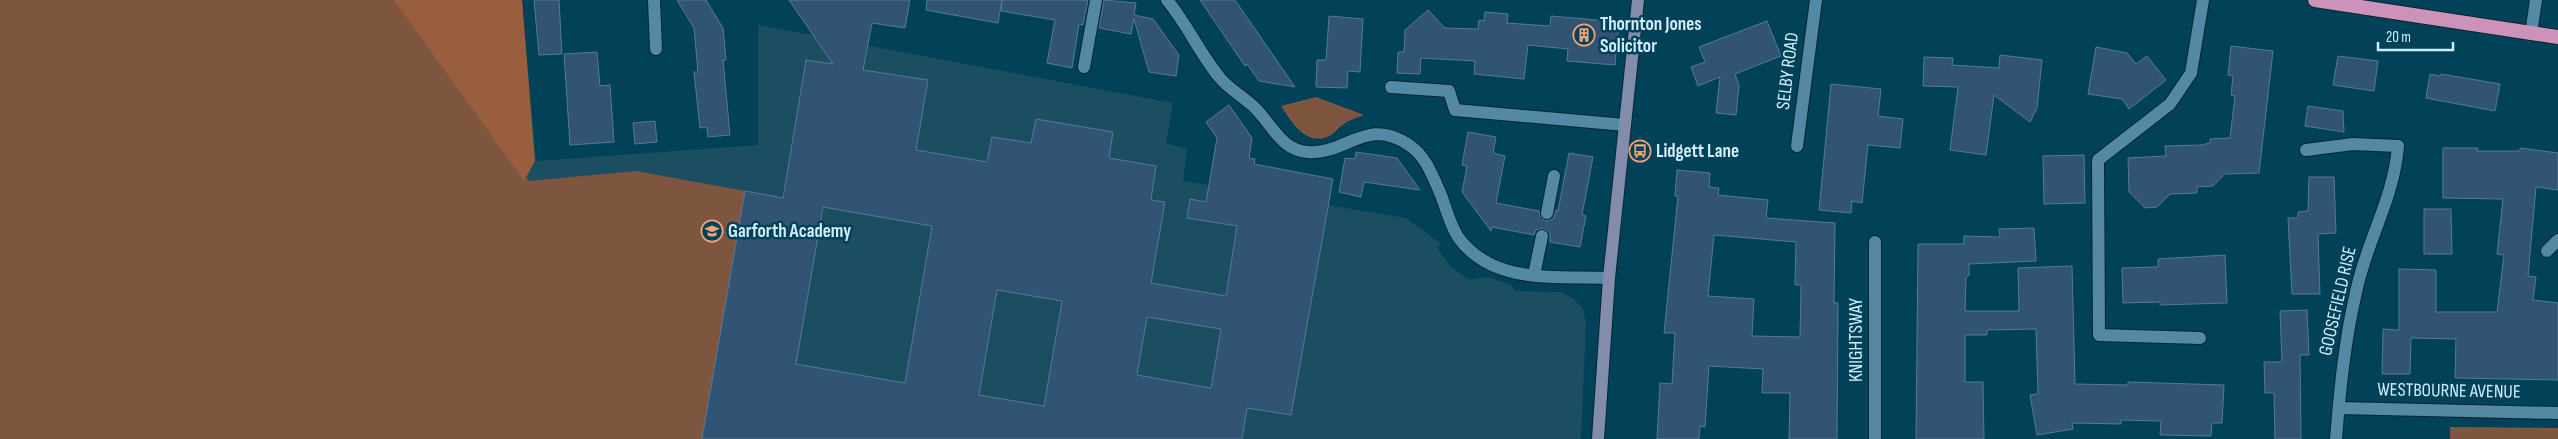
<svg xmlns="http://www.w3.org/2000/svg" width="2558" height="439" viewBox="0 0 2558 439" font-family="'Sofia Sans Condensed',sans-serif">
<rect width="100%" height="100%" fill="#014258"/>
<path fill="#1b4e61" d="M 0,0 L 522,0 L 536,161 L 758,145 L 758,25 L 1173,103 L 1166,143 L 1187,149 L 1183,181 L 1406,218 L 1440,243 L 1438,249 L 1449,265 L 1469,280 L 1488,277 L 1511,285 L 1515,291 L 1561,292 L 1574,299 L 1583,309 L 1586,322 L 1581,439 L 0,439 Z"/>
<path fill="#7e5640" d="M 0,0 L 395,0 L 529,181 L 636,171 L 745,191 L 702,439 L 0,439 Z
M 1316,97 L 1364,115 C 1355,118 1347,121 1340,127 C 1337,129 1335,133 1331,135 C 1307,148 1292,123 1281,106 Z
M 2450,427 L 2558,428 L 2558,439 L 2450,439 Z"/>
<path fill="#985e3e" d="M 394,0 L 522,0 L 535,161 L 524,181 Z"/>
<path fill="#315475" stroke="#55799c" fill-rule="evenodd" d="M 534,0 L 559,0 L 562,54 L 539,55 Z
M 677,0 L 706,0 L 723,28 L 726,60 L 723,60 L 730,135 L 708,137 L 707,127 L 700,128 L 694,72 L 698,72 L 694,28 Z
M 789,0 L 910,0 L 905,28 L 872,23 L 863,70 L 928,80 L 916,150 L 987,162 L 992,137 L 1031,143 L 1036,119 L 1113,132 L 1109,158 L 1156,166 L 1151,200 L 1165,202 L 1151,283 L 1226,296 L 1237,226 L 1187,218 L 1190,199 L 1206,202 L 1217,138 L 1206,122 L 1229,105 L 1252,138 L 1249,158 L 1255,159 L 1254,164 L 1333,179 L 1291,415 L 1247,408 L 1242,439 L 702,439 L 745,191 L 783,198 L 806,60 L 833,64 ZM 823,207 L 932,226 L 905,383 L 796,364 ZM 997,290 L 1062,301 L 1044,406 L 979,395 ZM 1147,317 L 1221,329 L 1211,388 L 1137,375 Z
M 927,0 L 1002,0 L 998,23 L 926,10 Z
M 1002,0 L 1088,0 L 1083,25 L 1079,24 L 1072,68 L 1047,63 L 1055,20 L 1001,11 Z
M 1104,0 L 1136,3 L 1134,15 L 1153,19 L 1179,55 L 1176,76 L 1149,72 L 1134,19 L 1131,34 L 1099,28 Z
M 1200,0 L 1235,0 L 1295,87 L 1259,81 L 1247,64 L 1245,66 Z
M 1428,10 L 1445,28 L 1478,29 L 1479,20 L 1484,21 L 1485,12 L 1508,14 L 1507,23 L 1550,26 L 1551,16 L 1619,22 L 1615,65 L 1567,61 L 1568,49 L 1528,45 L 1524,79 L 1474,74 L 1475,61 L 1421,58 L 1420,74 L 1397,73 L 1398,52 L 1404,52 L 1405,30 Z
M 1329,16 L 1363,19 L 1360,72 L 1348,71 L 1347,88 L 1316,87 L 1317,60 L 1326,60 Z
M 1767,21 L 1781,56 L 1735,74 L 1739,85 L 1736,115 L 1716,113 L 1720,77 L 1698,86 L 1691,67 L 1705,62 L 1699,47 Z
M 2231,46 L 2273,51 L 2259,173 L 2225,174 L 2213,186 L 2197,187 L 2197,193 L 2170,194 L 2157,207 L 2145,208 L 2129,192 L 2128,158 L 2166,156 L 2165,146 L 2201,145 L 2210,143 L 2210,139 L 2230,138 L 2235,96 L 2231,95 L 2233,76 L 2228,75 Z
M 2096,47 L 2127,53 L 2136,64 L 2147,56 L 2166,80 L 2129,109 L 2122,99 L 2088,94 Z
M 597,52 L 600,86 L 610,85 L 614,142 L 570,145 L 564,54 Z
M 2000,55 L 2042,60 L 2037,108 L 2030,122 L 1994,95 L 1986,155 L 1950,150 L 1958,87 L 1923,86 L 1924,57 L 1953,58 L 1952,65 L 1999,68 Z
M 2338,56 L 2378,61 L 2374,91 L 2333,85 Z
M 2430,74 L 2440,76 L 2441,74 L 2500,84 L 2495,111 L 2426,98 Z
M 1831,84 L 1881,89 L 1878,116 L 1903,119 L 1900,148 L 1868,145 L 1862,203 L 1852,201 L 1851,213 L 1819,210 Z
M 2308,106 L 2343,111 L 2344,132 L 2305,126 Z
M 655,121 L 657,142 L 635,144 L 633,123 Z
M 1468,132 L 1496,137 L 1493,153 L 1505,156 L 1496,203 L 1539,211 L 1540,216 L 1545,221 L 1553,219 L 1556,210 L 1558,211 L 1569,153 L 1593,157 L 1582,215 L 1586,216 L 1580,247 L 1550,242 L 1550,233 L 1543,228 L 1536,230 L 1534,235 L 1492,227 L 1491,231 L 1462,192 L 1467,166 L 1462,165 Z
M 2443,148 L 2478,148 L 2477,151 L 2520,151 L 2520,148 L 2558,153 L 2558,190 L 2536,187 L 2528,276 L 2536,277 L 2533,300 L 2558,303 L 2558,380 L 2455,378 L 2456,339 L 2411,338 L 2410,374 L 2382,374 L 2383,329 L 2399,330 L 2399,269 L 2436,270 L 2436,312 L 2497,312 L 2504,255 L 2497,254 L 2503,199 L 2443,198 Z
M 1356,152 L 1397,158 L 1420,190 L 1364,182 L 1361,197 L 1339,192 L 1345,158 L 1355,159 Z
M 2084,155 L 2085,203 L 2044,204 L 2043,156 Z
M 1677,170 L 1710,173 L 1709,187 L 1719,188 L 1718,195 L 1768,200 L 1766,218 L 1835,223 L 1834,303 L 1838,303 L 1837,439 L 1789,439 L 1790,393 L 1762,393 L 1763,369 L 1709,366 L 1705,427 L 1700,426 L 1699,439 L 1657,439 L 1660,383 L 1672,384 L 1675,333 L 1664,333 L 1678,196 L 1675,196 ZM 1714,235 L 1796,242 L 1795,285 L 1801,285 L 1800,337 L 1752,336 L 1754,299 L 1708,296 Z
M 2309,177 L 2334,177 L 2336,233 L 2318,234 L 2320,294 L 2292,294 L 2288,218 L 2298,218 L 2298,212 L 2308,211 Z
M 2424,209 L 2451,209 L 2452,254 L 2424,254 Z
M 2034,228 L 2036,261 L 1969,264 L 1969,275 L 1966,278 L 1965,311 L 2019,311 L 2018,268 L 2072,266 L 2075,384 L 2128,385 L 2128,382 L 2224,385 L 2222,423 L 2212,423 L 2211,436 L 2160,435 L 2161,421 L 2121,420 L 2121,424 L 2072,423 L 2073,429 L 2037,435 L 2030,395 L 2038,394 L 2036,329 L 1987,330 L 1987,335 L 1965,335 L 1965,382 L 1983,382 L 1984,439 L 1916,439 L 1918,244 L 1964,244 L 1964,236 L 2000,237 L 1999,229 Z
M 2225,255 L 2227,303 L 2160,305 L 2160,302 L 2123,303 L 2122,268 L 2158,267 L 2158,259 Z
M 2307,310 L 2309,355 L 2300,355 L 2301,439 L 2275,439 L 2274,393 L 2265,393 L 2264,362 L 2282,362 L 2280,311 Z"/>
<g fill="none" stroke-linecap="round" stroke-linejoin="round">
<g stroke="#082632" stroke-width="14">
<path id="service" d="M 2531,34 L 2536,0
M 1084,67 L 1096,0
M 1391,87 L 1449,91 L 1455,110 L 1625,125
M 2306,150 L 2353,144 L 2398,146
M 1547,213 L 1554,176
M 2547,251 L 2558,240
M 1534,275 L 1542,236"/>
</g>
<g stroke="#082632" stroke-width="14">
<path id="minor" d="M 654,0 L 656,49
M 1167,0 C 1187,24 1200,54 1220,78 C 1231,91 1246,98 1257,110 C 1273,127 1282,150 1308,152 C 1346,155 1367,116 1409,145 C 1426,156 1433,177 1441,195 C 1446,208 1450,225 1458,237 C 1492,285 1557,276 1609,278
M 1797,146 L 1816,0
M 2200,338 L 2099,335 L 2098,160 L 2170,104 L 2191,73 L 2203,0
M 2339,408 L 2558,413
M 1875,439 L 1875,242
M 2336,439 C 2340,388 2345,338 2357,288 C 2368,238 2394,198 2398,146"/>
</g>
<g stroke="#082632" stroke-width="14">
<path id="secondary" d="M 1598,439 L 1609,278 L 1638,0"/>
</g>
<g stroke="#082632" stroke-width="16">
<path id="trunk" d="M 2315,0 L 2558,37"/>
</g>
<use href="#service" stroke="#5389a2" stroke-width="12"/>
<use href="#minor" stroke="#5389a2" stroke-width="12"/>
<use href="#secondary" stroke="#818dab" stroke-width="12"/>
<use href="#trunk" stroke="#cc92ba" stroke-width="14"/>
</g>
<defs>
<g id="building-ring" transform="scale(1.125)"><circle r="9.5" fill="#014258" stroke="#f0a278" stroke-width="1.5"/><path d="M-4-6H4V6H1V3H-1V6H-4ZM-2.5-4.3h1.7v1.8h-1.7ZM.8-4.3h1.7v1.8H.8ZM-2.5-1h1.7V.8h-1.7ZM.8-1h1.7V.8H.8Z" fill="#f0a278"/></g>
<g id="bus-ring" transform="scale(1.125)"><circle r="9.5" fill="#014258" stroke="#f0a278" stroke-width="1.5"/><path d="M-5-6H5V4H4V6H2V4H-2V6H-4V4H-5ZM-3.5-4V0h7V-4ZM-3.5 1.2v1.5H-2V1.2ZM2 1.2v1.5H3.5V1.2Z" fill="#f0a278"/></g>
<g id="school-ring" transform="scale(1.125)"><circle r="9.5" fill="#014258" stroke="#f0a278" stroke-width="1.5"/><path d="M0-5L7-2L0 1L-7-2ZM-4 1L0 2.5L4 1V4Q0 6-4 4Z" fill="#f0a278"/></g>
</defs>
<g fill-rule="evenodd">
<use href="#building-ring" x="1584" y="35"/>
<use href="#bus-ring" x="1640" y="151"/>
<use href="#school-ring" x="712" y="231"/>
</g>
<g text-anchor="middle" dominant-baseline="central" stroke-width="5" stroke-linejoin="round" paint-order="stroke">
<g font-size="19" font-weight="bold" fill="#d2eefb" stroke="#014258" text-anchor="start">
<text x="1600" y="24">Thornton Jones<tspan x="1600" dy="22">Solicitor</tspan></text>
<text x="1656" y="151">Lidgett Lane</text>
<text x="728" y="231">Garforth Academy</text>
</g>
<g font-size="19" fill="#d2eefb" stroke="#014258">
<text transform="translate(1788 71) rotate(-83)">SELBY ROAD</text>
<text transform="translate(2338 301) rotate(-77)">GOOSEFIELD RISE</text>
<text transform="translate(1856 340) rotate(-90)">KNIGHTSWAY</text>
<text transform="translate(2449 391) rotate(1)">WESTBOURNE AVENUE</text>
</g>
</g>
<path d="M2378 42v8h75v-8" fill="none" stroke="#d2eefb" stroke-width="2.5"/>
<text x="2386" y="42" font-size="15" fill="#d2eefb" stroke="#014258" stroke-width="4" paint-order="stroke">20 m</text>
</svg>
